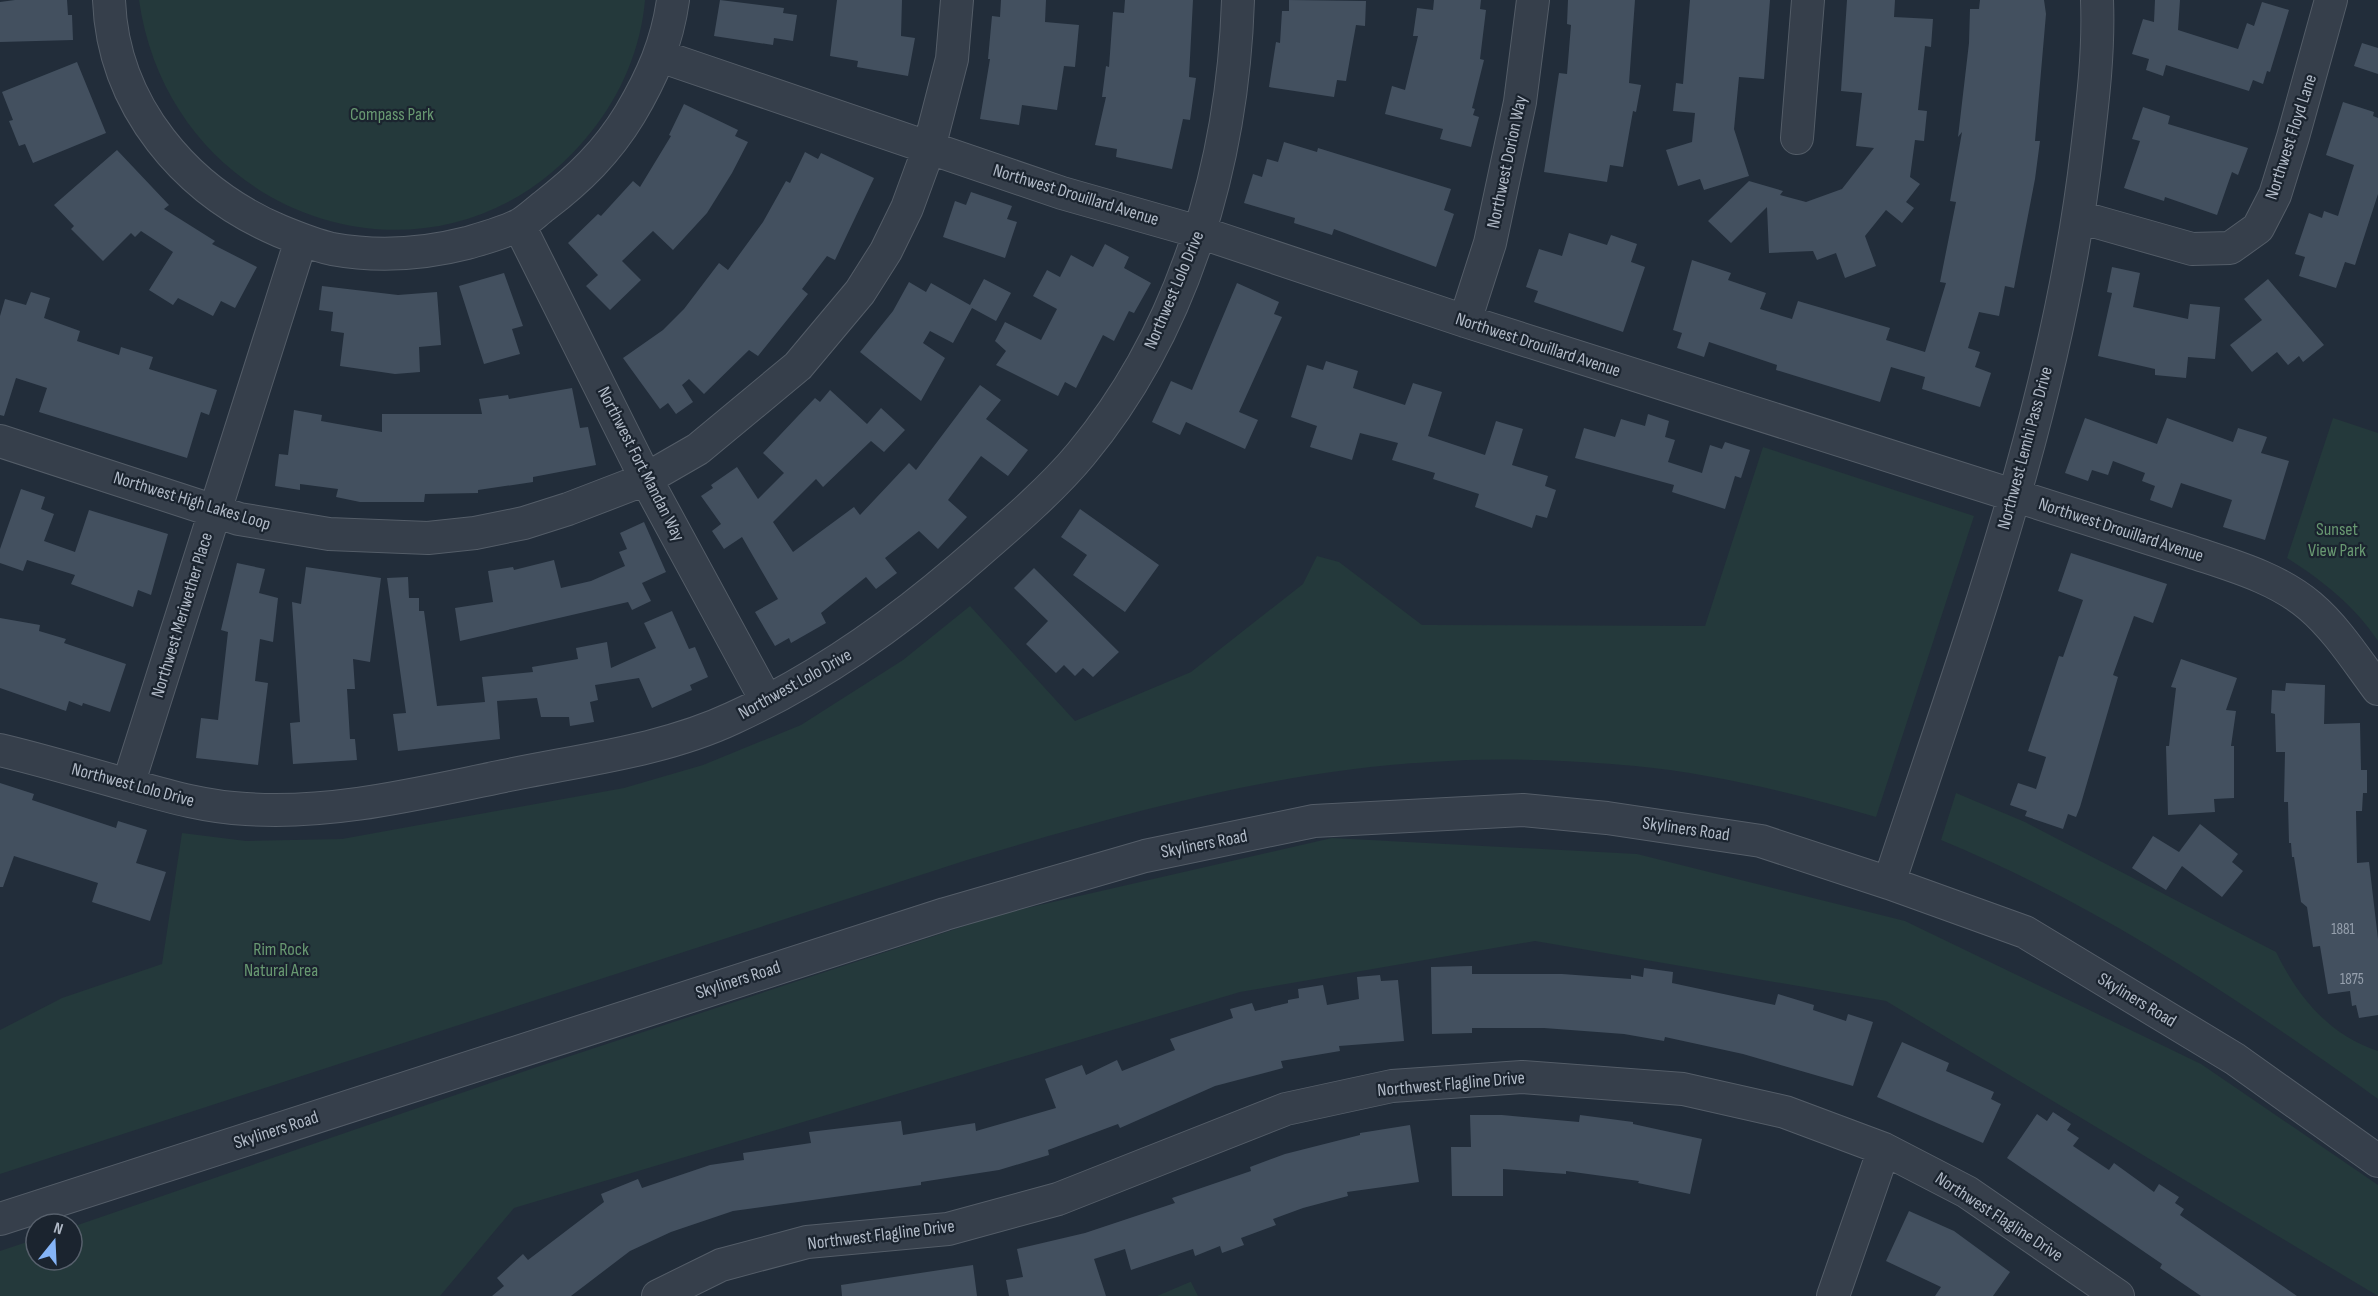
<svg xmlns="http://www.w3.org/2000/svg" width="2378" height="1296" viewBox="0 0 2378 1296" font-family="'Sofia Sans Condensed',sans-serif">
<rect width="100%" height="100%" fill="#222d3a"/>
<path fill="#24393b" d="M 139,0 L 645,0 C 641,48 621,95 591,132 C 447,314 171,226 139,0 Z
M 2333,418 L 2378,433 L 2378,641 C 2354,605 2323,581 2287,558 Z
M 1763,447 L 1974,516 L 1876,817 C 1797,794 1717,774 1635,766 C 1567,760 1499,757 1431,762 C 1273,771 1118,815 967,860 L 0,1174 L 0,1030 L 62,998 L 162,964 L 182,833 L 246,841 L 342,839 L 624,788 L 703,765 L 801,725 L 903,660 L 970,606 L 1075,721 L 1191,672 L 1303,584 L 1317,556 L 1339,562 L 1422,625 L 1705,626 Z
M 1956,793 L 2025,822 L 2276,952 C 2298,997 2329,1035 2378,1051 L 2378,1099 C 2240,1000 2099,905 1941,840 Z
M 1332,838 L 1637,854 L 1905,921 L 2201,1064 L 2378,1185 L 2378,1296 L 1886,1001 L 1535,941 L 1240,992 L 514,1208 L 440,1296 L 0,1296 L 0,1251 L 36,1239 L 36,1260 L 72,1260 L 72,1227 L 531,1069 L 1001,914 Z
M 1191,1282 L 1198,1296 L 1157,1296 L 1190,1282 Z"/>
<path fill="#43505f" d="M 15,0 L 67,0 L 68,15 L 72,15 L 73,40 L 0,42 L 0,2 Z
M 720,0 L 784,8 L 783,13 L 797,15 L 793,41 L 774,38 L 773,45 L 714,36 Z
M 837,0 L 902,0 L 901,36 L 915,38 L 908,76 L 857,67 L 858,61 L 830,56 Z
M 1001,0 L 1046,0 L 1045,22 L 1079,25 L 1075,67 L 1064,66 L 1057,110 L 1022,105 L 1019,125 L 980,119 L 990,59 L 988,59 L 992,16 L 1000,17 Z
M 1125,0 L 1193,0 L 1189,77 L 1196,78 L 1190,120 L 1183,119 L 1172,169 L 1116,157 L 1117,149 L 1095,145 L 1106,97 L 1102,97 L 1106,66 L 1109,67 L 1113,12 L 1124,13 Z
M 1289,0 L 1366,1 L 1365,26 L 1356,25 L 1346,81 L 1337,80 L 1334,97 L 1269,87 L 1276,42 L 1280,43 L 1282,11 L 1289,11 Z
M 1434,0 L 1481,0 L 1480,9 L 1486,10 L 1480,59 L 1484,60 L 1472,108 L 1475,109 L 1473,115 L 1479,117 L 1471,147 L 1440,139 L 1443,129 L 1385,114 L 1392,86 L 1405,90 L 1418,36 L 1413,36 L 1417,8 L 1433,10 Z
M 1568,0 L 1635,0 L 1629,83 L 1641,85 L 1636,112 L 1633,111 L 1623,167 L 1610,165 L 1607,182 L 1544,172 L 1559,73 L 1567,74 L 1571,25 L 1567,24 Z
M 1690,0 L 1770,0 L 1764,79 L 1739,77 L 1734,129 L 1749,176 L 1704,190 L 1700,179 L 1678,186 L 1666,150 L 1692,142 L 1695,113 L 1673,111 L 1676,83 L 1683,84 Z
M 1847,0 L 1895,0 L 1894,17 L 1933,19 L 1931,47 L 1925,46 L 1918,110 L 1927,111 L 1924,141 L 1915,140 L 1910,177 L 1920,184 L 1906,202 L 1914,208 L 1902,223 L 1886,210 L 1865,236 L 1876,266 L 1845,278 L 1836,253 L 1817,260 L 1813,251 L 1769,253 L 1767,207 L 1731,243 L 1708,221 L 1749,181 L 1783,191 L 1780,195 L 1806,202 L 1842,189 L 1874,148 L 1856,146 L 1862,93 L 1841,91 Z
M 1980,0 L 2044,0 L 2046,14 L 2035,141 L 2040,141 L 2035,179 L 2014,288 L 2005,286 L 1999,316 L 1979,312 L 1968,348 L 1980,352 L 1975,367 L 1991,373 L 1980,407 L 1922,389 L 1925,377 L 1891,367 L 1880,402 L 1776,370 L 1777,365 L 1709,342 L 1704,357 L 1677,348 L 1682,333 L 1673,330 L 1692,260 L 1731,273 L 1728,280 L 1766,293 L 1760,309 L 1792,319 L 1798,301 L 1890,328 L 1886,340 L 1925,352 L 1946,283 L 1940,282 L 1956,202 L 1950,201 L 1962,132 L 1958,137 L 1969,43 L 1970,9 L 1979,9 Z
M 2155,0 L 2180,0 L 2178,30 L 2238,49 L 2247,23 L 2254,26 L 2262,2 L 2289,10 L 2270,72 L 2267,71 L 2263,84 L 2253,80 L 2249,91 L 2166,65 L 2163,76 L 2146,70 L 2149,59 L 2132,54 L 2143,19 L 2154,22 Z
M 2362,43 L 2378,48 L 2378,74 L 2354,66 Z
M 77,62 L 106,133 L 33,163 L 25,144 L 19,146 L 9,121 L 13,120 L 2,92 Z
M 2343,102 L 2374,112 L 2373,116 L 2378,118 L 2378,194 L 2355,265 L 2345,262 L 2336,288 L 2299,276 L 2305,257 L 2295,254 L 2309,213 L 2322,218 L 2324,211 L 2338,216 L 2354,165 L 2326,155 Z
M 684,104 L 738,130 L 735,136 L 748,142 L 732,173 L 707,213 L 673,250 L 653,231 L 622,261 L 641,280 L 610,310 L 586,286 L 598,275 L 568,243 L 598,214 L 601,216 L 633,181 L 640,187 L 671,136 L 669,135 Z
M 2143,107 L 2170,116 L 2168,124 L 2248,148 L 2238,175 L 2232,172 L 2217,215 L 2165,197 L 2164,201 L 2124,188 L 2140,141 L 2132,139 Z
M 1284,142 L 1317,152 L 1318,148 L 1451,189 L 1444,210 L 1454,214 L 1436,267 L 1334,229 L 1332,235 L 1294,223 L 1295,218 L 1244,203 L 1253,174 L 1262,177 L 1267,159 L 1278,162 Z
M 117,150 L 169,205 L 164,209 L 215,241 L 212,244 L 257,267 L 235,308 L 221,301 L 213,316 L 178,298 L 173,305 L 149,290 L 173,252 L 141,231 L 135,237 L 131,233 L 103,261 L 71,229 L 74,226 L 54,205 Z
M 805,152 L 818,159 L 821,153 L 874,178 L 835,260 L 827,256 L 802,289 L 808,294 L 758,356 L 749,350 L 704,394 L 689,379 L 682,385 L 693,402 L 676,414 L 668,403 L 660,409 L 623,358 L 663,330 L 684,309 L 719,263 L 728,270 L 763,222 L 786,181 L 790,183 Z
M 971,192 L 1012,206 L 1007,219 L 1017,222 L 1005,258 L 943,237 L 955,201 L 966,205 Z
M 1569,233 L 1607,245 L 1611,235 L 1637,244 L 1631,262 L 1645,267 L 1623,332 L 1534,302 L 1538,291 L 1526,287 L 1539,249 L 1562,256 Z
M 1105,244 L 1129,257 L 1124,268 L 1151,283 L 1134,313 L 1129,311 L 1114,341 L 1103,335 L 1076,388 L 1065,382 L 1058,396 L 996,365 L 1006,351 L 995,341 L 1005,322 L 1041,340 L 1057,309 L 1033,296 L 1047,270 L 1060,277 L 1071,255 L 1093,267 Z
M 2112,267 L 2140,273 L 2133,307 L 2188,319 L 2190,304 L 2220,307 L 2215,359 L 2188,357 L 2186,378 L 2155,375 L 2155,369 L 2098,356 L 2112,293 L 2107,292 Z
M 504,273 L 523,326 L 512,329 L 520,354 L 484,364 L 459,286 Z
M 984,279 L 1011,293 L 996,321 L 972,308 L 953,343 L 930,331 L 923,343 L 945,358 L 921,401 L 860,352 L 893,311 L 909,282 L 926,292 L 931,283 L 970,305 Z
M 2268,279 L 2324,345 L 2303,362 L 2299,356 L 2288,365 L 2277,352 L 2252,372 L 2230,345 L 2262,320 L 2244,299 Z
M 1237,283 L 1279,302 L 1274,314 L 1282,317 L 1239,412 L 1258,420 L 1245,449 L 1186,422 L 1180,435 L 1152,422 L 1171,381 L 1192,390 Z
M 322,286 L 398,295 L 437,292 L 441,345 L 419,347 L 420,372 L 395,374 L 340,366 L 344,333 L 331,331 L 333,312 L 319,310 Z
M 31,292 L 50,298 L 44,318 L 80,331 L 77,341 L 119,355 L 121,347 L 153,357 L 149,369 L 217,390 L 209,415 L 201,412 L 187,458 L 39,412 L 47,388 L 16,378 L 4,416 L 0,415 L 0,316 L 5,299 L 26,305 Z
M 1326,361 L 1358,371 L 1353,388 L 1405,405 L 1413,383 L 1442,392 L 1428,436 L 1485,455 L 1496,421 L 1523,429 L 1512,465 L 1548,476 L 1545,486 L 1556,490 L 1547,518 L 1536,515 L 1532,528 L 1475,507 L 1479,494 L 1433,479 L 1435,473 L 1392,460 L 1398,443 L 1360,433 L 1352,460 L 1310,447 L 1317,426 L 1291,417 L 1307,365 L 1323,370 Z
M 980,385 L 1001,400 L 986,419 L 1028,450 L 1008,476 L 981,456 L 948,500 L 967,517 L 938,549 L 919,531 L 885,558 L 897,573 L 876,589 L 866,577 L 821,613 L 826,623 L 791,643 L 789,638 L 775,646 L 755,612 L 778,599 L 742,537 L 724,549 L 712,531 L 721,524 L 701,496 L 713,488 L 711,485 L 737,467 L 758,499 L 784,473 L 763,453 L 815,398 L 820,402 L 830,390 L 867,424 L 881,408 L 905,430 L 884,452 L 871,441 L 823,487 L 816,479 L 773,522 L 793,552 L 854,507 L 860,515 L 909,463 L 916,470 Z
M 572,388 L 580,428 L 588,427 L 596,465 L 533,477 L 533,482 L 478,490 L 478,493 L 425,494 L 424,502 L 360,502 L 336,497 L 338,489 L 300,484 L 300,490 L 275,486 L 279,454 L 288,455 L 294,410 L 322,415 L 321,421 L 382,432 L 382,414 L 482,414 L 479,399 L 508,395 L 509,399 Z
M 1648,414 L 1669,421 L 1665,437 L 1675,440 L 1668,462 L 1702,473 L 1710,445 L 1722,449 L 1725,442 L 1750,450 L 1741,478 L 1735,476 L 1725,509 L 1672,492 L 1674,485 L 1575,458 L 1584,428 L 1615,437 L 1621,419 L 1645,426 Z
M 2085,418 L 2157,444 L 2167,418 L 2233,442 L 2238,428 L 2267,437 L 2261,453 L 2289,461 L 2265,540 L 2223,527 L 2232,500 L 2181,483 L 2172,508 L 2150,500 L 2155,486 L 2142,481 L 2145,473 L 2113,461 L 2108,475 L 2092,470 L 2088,481 L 2065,473 Z
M 21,489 L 45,497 L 41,509 L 54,514 L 44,541 L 75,552 L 89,510 L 168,534 L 151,595 L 138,590 L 133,607 L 71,584 L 75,575 L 27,560 L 23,571 L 0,563 L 0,549 Z
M 1080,509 L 1159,565 L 1125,612 L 1073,575 L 1087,555 L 1061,537 Z
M 644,522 L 666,572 L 642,583 L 651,601 L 632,610 L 628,602 L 460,641 L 455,608 L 493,602 L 488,571 L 513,567 L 514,570 L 554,560 L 561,588 L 591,581 L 625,566 L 619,552 L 627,549 L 620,533 Z
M 2071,553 L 2167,584 L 2153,623 L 2134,616 L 2113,675 L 2118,677 L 2080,807 L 2076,817 L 2068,814 L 2063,829 L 2025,816 L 2027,811 L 2010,805 L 2018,783 L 2036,789 L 2046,757 L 2028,751 L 2059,656 L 2063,657 L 2083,600 L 2058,591 Z
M 237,563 L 265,569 L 259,593 L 278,598 L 273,642 L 260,639 L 255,681 L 268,683 L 258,765 L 196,758 L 201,718 L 218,720 L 228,632 L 221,630 Z
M 306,567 L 381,578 L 370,662 L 353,659 L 355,689 L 347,689 L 350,739 L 355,739 L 357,760 L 293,764 L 290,723 L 300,722 L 292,602 L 301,604 Z
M 1034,568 L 1119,652 L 1093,677 L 1083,668 L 1075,676 L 1064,665 L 1056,673 L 1026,644 L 1048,621 L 1014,588 Z
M 408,577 L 409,598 L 419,598 L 419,611 L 424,611 L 437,706 L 485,702 L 482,677 L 533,672 L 532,667 L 578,659 L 576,648 L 607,642 L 611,668 L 656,648 L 644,623 L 672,611 L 689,649 L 695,647 L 708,677 L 690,685 L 692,690 L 652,708 L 639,678 L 595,685 L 598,700 L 590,702 L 594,722 L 570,726 L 569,717 L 541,717 L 537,698 L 497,701 L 500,739 L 398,751 L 393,714 L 406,713 L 387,578 Z
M 0,618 L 40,625 L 39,631 L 66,639 L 64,643 L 126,664 L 110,712 L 83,703 L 82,706 L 69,701 L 66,711 L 0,688 Z
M 2181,659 L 2237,678 L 2226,710 L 2236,711 L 2231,746 L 2234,746 L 2234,798 L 2214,799 L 2215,812 L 2168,815 L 2166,746 L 2169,746 L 2176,688 L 2171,687 Z
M 2286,683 L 2325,685 L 2324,724 L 2360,723 L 2361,770 L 2367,770 L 2367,793 L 2363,793 L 2362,811 L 2356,811 L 2357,863 L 2369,862 L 2378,939 L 2378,1015 L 2359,1018 L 2356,1005 L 2352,1006 L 2350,991 L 2328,994 L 2320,946 L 2313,947 L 2307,907 L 2301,902 L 2294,857 L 2292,857 L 2291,843 L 2289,843 L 2288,802 L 2284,802 L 2285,752 L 2276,752 L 2275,714 L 2271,713 L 2272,690 L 2285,691 Z
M 0,783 L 34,794 L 32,800 L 116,828 L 118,821 L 147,830 L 136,863 L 166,872 L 150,921 L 92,902 L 98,883 L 14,856 L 3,887 L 0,887 Z
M 2200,824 L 2238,854 L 2232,862 L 2243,871 L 2222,897 L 2182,866 L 2166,890 L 2132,868 L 2153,836 L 2179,852 Z
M 1472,966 L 1472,974 L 1562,974 L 1631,979 L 1631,975 L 1643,977 L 1644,968 L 1673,972 L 1672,983 L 1775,1005 L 1778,994 L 1814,1005 L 1813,1010 L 1846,1021 L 1848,1014 L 1873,1022 L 1853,1086 L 1743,1054 L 1665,1037 L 1664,1041 L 1624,1034 L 1544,1028 L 1472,1028 L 1472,1033 L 1432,1034 L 1431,967 Z
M 1380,975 L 1381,981 L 1398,980 L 1404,1041 L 1339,1046 L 1340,1051 L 1281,1061 L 1283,1068 L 1215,1086 L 1120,1128 L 1118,1124 L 1048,1150 L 1049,1155 L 999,1170 L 921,1182 L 921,1185 L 733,1211 L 671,1232 L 630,1251 L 571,1296 L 492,1296 L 504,1286 L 497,1278 L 523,1254 L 528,1260 L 604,1202 L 601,1194 L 638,1179 L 642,1188 L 710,1165 L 744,1160 L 743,1153 L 811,1143 L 809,1132 L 901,1121 L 903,1135 L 975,1123 L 976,1131 L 1056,1108 L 1045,1079 L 1082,1065 L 1086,1075 L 1117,1060 L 1122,1071 L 1175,1050 L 1170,1039 L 1233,1018 L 1230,1009 L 1252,1003 L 1255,1011 L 1288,1003 L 1288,1000 L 1299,998 L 1298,989 L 1323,985 L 1327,1005 L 1359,999 L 1357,977 Z
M 1902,1042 L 1949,1063 L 1946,1071 L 1994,1092 L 1991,1099 L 2001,1104 L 1983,1143 L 1877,1097 Z
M 2053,1112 L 2071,1124 L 2067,1130 L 2079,1138 L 2073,1146 L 2109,1170 L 2114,1163 L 2154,1192 L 2159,1184 L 2179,1197 L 2175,1203 L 2184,1209 L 2180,1215 L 2297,1296 L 2201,1296 L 2160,1268 L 2162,1264 L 2007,1158 L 2037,1114 L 2047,1121 Z
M 1470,1115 L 1502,1115 L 1579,1122 L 1580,1115 L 1633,1122 L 1633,1124 L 1702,1139 L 1690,1194 L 1638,1183 L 1639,1181 L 1566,1171 L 1566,1174 L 1503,1169 L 1503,1196 L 1452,1196 L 1451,1147 L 1471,1147 Z
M 1410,1125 L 1419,1182 L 1347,1192 L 1348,1196 L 1303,1208 L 1273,1219 L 1276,1225 L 1241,1238 L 1244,1245 L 1222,1253 L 1220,1246 L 1195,1256 L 1193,1249 L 1131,1270 L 1125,1249 L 1094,1259 L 1106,1296 L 1009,1296 L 1006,1280 L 1023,1277 L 1017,1249 L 1085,1233 L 1175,1203 L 1172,1198 L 1251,1171 L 1250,1167 L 1285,1154 L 1360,1135 L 1360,1133 Z
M 1909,1211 L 1954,1231 L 2010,1272 L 1993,1296 L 1935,1296 L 1941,1287 L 1886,1261 Z
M 973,1265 L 977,1296 L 842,1296 L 841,1285 Z"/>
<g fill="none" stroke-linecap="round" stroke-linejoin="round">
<g stroke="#545d68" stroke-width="34">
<path id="minor" d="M 109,0 C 113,106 186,191 280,231 C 297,238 314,245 332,249 C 376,257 424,254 467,243 C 484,238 503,233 519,225 C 528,220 536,212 544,206 C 579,179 607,152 630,114 C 652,77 667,43 673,0
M 660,56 L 1062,193 L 1199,232 L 1465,321 L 2189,551 C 2230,565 2276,577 2310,606 C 2337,629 2357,661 2378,689
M 1797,138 L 1808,0
M 2079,217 L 2192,249 L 2230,248 L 2258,228 L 2275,195 L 2293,137 L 2331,0
M 519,225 L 646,479 L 766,700
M 1465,321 L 1490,243 L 1520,102 L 1533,0
M 0,441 L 239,519 L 329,534 L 428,538 L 475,533 L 524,523 L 568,509 L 646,479 L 698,449 L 798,366 L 860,292 L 886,251 L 907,208 L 929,148 L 952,59 L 957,0
M 0,750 C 38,759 76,770 114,781 C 158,793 200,807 246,809 C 333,815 420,793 504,776 C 580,760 663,751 733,718 C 816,680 889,629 958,570 C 997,536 1048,494 1081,454 C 1185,329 1233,161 1238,0
M 128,785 L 301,240
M 1889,883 C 1968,644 2058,402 2087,150 C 2093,100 2099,51 2097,0
M 0,1219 L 945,914 L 1145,856 L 1314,821 L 1523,810 L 1607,818 L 1761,841 L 1889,883 L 2025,932 L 2235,1059 L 2378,1161
M 658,1296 L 721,1265 L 807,1242 L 948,1229 L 1058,1199 L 1286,1109 L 1392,1086 L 1522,1077 L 1683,1089 L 1785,1112 L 1884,1149 L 1967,1192 L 2118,1296
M 1833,1296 L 1884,1149"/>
</g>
<use href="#minor" stroke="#363f4b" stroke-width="32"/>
</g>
<g text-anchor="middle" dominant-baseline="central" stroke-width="4.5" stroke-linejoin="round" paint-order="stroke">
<g font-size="15" fill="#96a0ad">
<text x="2343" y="929">1881</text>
<text x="2352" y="979">1875</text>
</g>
<g font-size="18" fill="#689871" stroke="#1b242f">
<text x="392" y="114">Compass Park</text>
<text x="2337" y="529">Sunset<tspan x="2337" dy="21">View Park</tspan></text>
<text x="281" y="949">Rim Rock<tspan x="281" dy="21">Natural Area</tspan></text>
</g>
<g font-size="18" fill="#b1bac7" stroke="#1b242f">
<text transform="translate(2291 137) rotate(-72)">Northwest Floyd Lane</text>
<text transform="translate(1507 162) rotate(-78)">Northwest Dorion Way</text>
<text transform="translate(1076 195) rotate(17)">Northwest Drouillard Avenue</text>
<text transform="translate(1174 290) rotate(-67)">Northwest Lolo Drive</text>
<text transform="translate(1538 345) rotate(18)">Northwest Drouillard Avenue</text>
<text transform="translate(2025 448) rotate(-75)">Northwest Lemhi Pass Drive</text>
<text transform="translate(641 464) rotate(63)">Northwest Fort Mandan Way</text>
<text transform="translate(192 501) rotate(17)">Northwest High Lakes Loop</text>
<text transform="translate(2121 530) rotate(18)">Northwest Drouillard Avenue</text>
<text transform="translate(182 615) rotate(-73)">Northwest Meriwether Place</text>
<text transform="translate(795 684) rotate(-29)">Northwest Lolo Drive</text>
<text transform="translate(133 785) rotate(15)">Northwest Lolo Drive</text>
<text transform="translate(1686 829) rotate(8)">Skyliners Road</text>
<text transform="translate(1204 844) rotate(-11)">Skyliners Road</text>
<text transform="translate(738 980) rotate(-18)">Skyliners Road</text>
<text transform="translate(2137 1000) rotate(31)">Skyliners Road</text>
<text transform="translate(1451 1084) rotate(-5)">Northwest Flagline Drive</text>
<text transform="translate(276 1130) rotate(-18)">Skyliners Road</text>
<text transform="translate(1999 1217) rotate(33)">Northwest Flagline Drive</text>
<text transform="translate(881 1235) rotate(-7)">Northwest Flagline Drive</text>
</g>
</g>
<g transform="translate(54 1242) rotate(18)"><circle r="28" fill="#1b242f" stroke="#57606c" stroke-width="1.5"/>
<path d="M0-4.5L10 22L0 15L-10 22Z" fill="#85b4f7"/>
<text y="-9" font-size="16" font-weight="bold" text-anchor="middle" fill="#b1bac7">N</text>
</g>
</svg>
